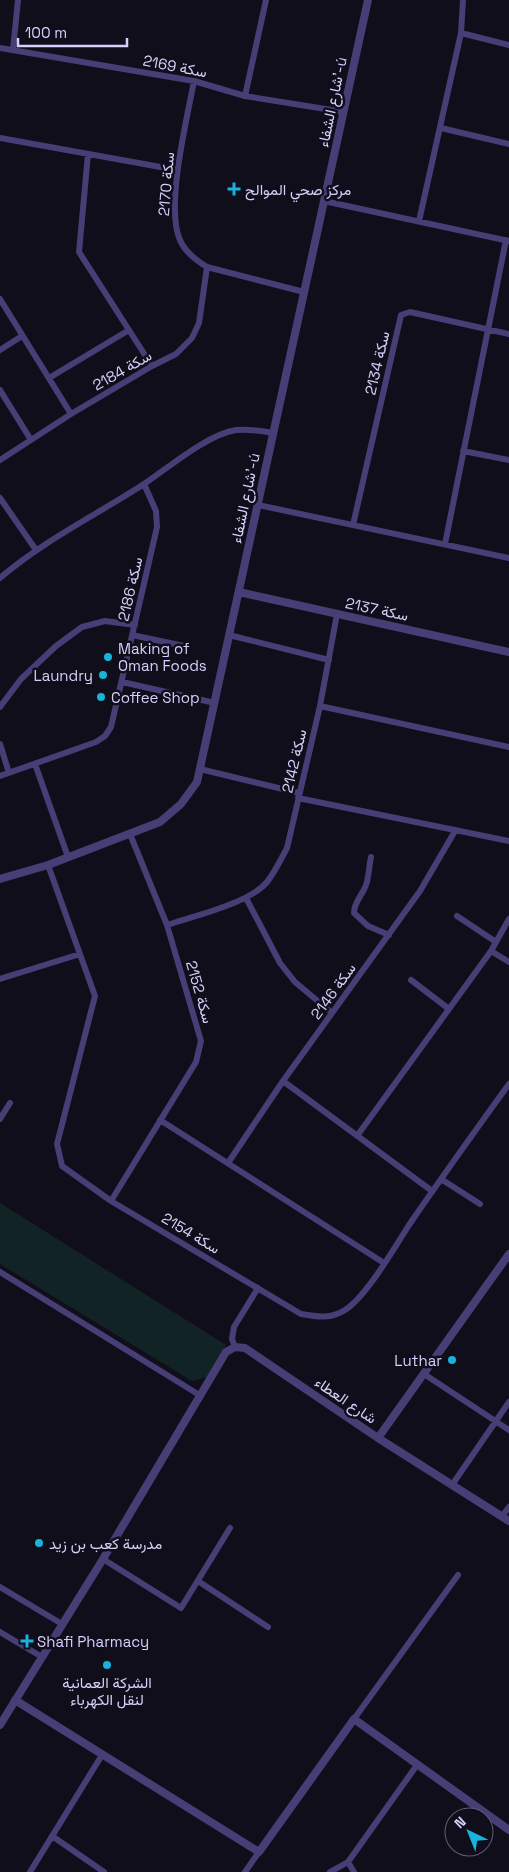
<svg xmlns="http://www.w3.org/2000/svg" width="509" height="1872" viewBox="0 0 509 1872" font-family="'Space Grotesk',Vazirmatn,sans-serif">
<rect width="100%" height="100%" fill="#110e1c"/>
<path fill="#112325" d="M 0,1203 L 226,1345 L 207,1377 L 192,1381 L 0,1264 Z"/>
<g fill="none" stroke-linecap="round" stroke-linejoin="round">
<path stroke="#463e75" stroke-width="6" d="M 461,33 L 509,45
M 0,48 L 194,81 L 245,96 L 344,112
M 13,50 L 18,0
M 194,81 C 187,119 165,207 180,240 C 185,252 197,261 207,267 L 304,292
M 245,96 L 266,0
M 441,128 L 509,144
M 0,138 L 177,170
M 88,154 L 79,252 L 152,366
M 324,201 L 509,241
M 419,221 L 461,33 L 463,0
M 0,299 L 71,414
M 0,350 L 22,336
M 49,378 L 129,330
M 0,390 L 31,440
M 463,451 L 509,460
M 0,460 L 71,414 L 152,366 L 176,354 L 192,338 L 199,323 L 207,267
M 0,498 L 36,550
M 258,505 L 509,558
M 353,525 L 401,315 L 410,312 L 509,334
M 445,544 L 506,240
M 0,578 C 43,541 96,515 144,484 C 168,468 208,434 236,430 C 247,429 262,431 273,433
M 132,635 L 184,646
M 229,635 L 329,660
M 122,682 L 215,703
M 320,706 L 509,747
M 0,707 L 21,679 L 56,646 L 82,627 L 105,621 L 135,625
M 0,744 L 9,773
M 35,764 L 68,857
M 200,769 L 299,793
M 0,776 L 96,742 L 105,736 L 111,727 L 157,527 L 156,511 L 144,484
M 298,798 L 509,841
M 371,857 C 369,866 369,876 366,885 C 362,896 354,902 354,913 L 368,926 L 389,935
M 48,865 L 95,996 L 57,1144 L 62,1166 L 111,1201 L 301,1314 C 318,1317 331,1319 345,1310 C 366,1297 395,1247 409,1225 C 442,1177 475,1131 509,1084
M 246,898 L 280,963 L 295,982 L 332,1013
M 457,916 L 496,942
M 167,925 C 194,916 250,903 267,882 C 275,872 281,859 287,848 L 320,706 L 337,614
M 491,951 L 509,962
M 0,979 L 80,954
M 411,980 L 449,1009
M 283,1081 L 432,1191
M 0,1119 L 10,1103
M 160,1120 L 384,1263
M 357,1136 L 491,951 L 509,919
M 228,1163 L 283,1081 L 420,891 L 455,831
M 441,1179 L 480,1204
M 111,1201 L 196,1062 L 201,1041 L 167,925 L 130,834
M 0,1272 L 201,1396
M 235,1347 L 232,1339 L 234,1327 L 258,1288
M 424,1374 L 509,1430
M 452,1485 L 509,1402
M 502,1516 L 509,1507
M 103,1559 L 181,1608 L 230,1528
M 198,1581 L 268,1627
M 0,1587 L 62,1624
M 0,1632 L 42,1657
M 354,1719 L 458,1575
M 52,1836 L 104,1872
M 348,1862 L 354,1872
M 30,1872 L 102,1755
M 245,1872 L 259,1852
M 330,1872 L 348,1862 L 417,1765"/>
<path stroke="#463e75" stroke-width="8" d="M 239,592 L 509,652
M 0,879 L 48,865 L 160,822 L 181,804 L 197,782 L 368,0
M 378,1438 L 509,1521
M 15,1700 L 259,1852 L 354,1719 L 509,1830
M 0,1725 L 103,1559 L 226,1352 L 235,1347 L 245,1348 L 378,1438 L 509,1254"/>
</g>
<g fill="#19b2da" stroke="#110e1c" stroke-width="2">
<path d="M231.5 181.5h5v5h5v5h-5v5h-5v-5h-5v-5h5z"/>
<circle cx="108" cy="657" r="5"/>
<circle cx="103" cy="675" r="5"/>
<circle cx="101" cy="697" r="5"/>
<circle cx="452" cy="1360" r="5"/>
<circle cx="39" cy="1543" r="5"/>
<path d="M24.5 1633.5h5v5h5v5h-5v5h-5v-5h-5v-5h5z"/>
<circle cx="107" cy="1665" r="5"/>
</g>
<g text-anchor="middle" dominant-baseline="central" stroke-width="5" stroke-linejoin="round" paint-order="stroke">
<g font-size="15" fill="#d8cef9" stroke="#110e1c">
<text transform="translate(175 66) rotate(11)">سكة 2169</text>
<text transform="translate(332 102) rotate(-78)">شارع الشفاء'-ú</text>
<text transform="translate(166 184) rotate(-85)">سكة 2170</text>
<text transform="translate(377 363) rotate(-77)">سكة 2134</text>
<text transform="translate(122 370) rotate(-30)">سكة 2184</text>
<text transform="translate(245 498) rotate(-78)">شارع الشفاء'-ú</text>
<text transform="translate(130 589) rotate(-77)">سكة 2186</text>
<text transform="translate(377 609) rotate(12)">سكة 2137</text>
<text transform="translate(294 761) rotate(-77)">سكة 2142</text>
<text transform="translate(333 991) rotate(-54)">سكة 2146</text>
<text transform="translate(200 992) rotate(74)">سكة 2152</text>
<text transform="translate(191 1233) rotate(31)">سكة 2154</text>
<text transform="translate(346 1400) rotate(34)">شارع العطاء</text>
</g>
<g font-size="15" fill="#d8cef9" stroke="#110e1c" text-anchor="start">
<text x="245" y="189">مركز صحي الموالح</text>
<text x="118" y="648">Making of<tspan x="118" dy="17">Oman Foods</tspan></text>
<text x="93" y="675" text-anchor="end">Laundry</text>
<text x="111" y="697">Coffee Shop</text>
<text x="442" y="1360" text-anchor="end">Luthar</text>
<text x="49" y="1543">مدرسة كعب بن زيد</text>
<text x="37" y="1641">Shafi Pharmacy</text>
<text x="107" y="1682" text-anchor="middle">الشرکة العمانیة<tspan x="107" dy="17">لنقل الکهرباء</tspan></text>
</g>
</g>
<g transform="translate(469 1832) rotate(317)"><circle r="24" fill="#110e1c" stroke="#615b74"/>
<path d="M0-4L9 19L0 12L-9 19Z" fill="#19b2da"/>
<text y="-8" font-size="14" font-weight="bold" text-anchor="middle" fill="#d8cef9">N</text>
</g>
<path d="M18 38v8h109v-8" fill="none" stroke="#d8cef9" stroke-width="2.5"/>
<text x="25" y="38" font-size="15" fill="#d8cef9" stroke="#110e1c" stroke-width="4" paint-order="stroke">100 m</text>
</svg>
